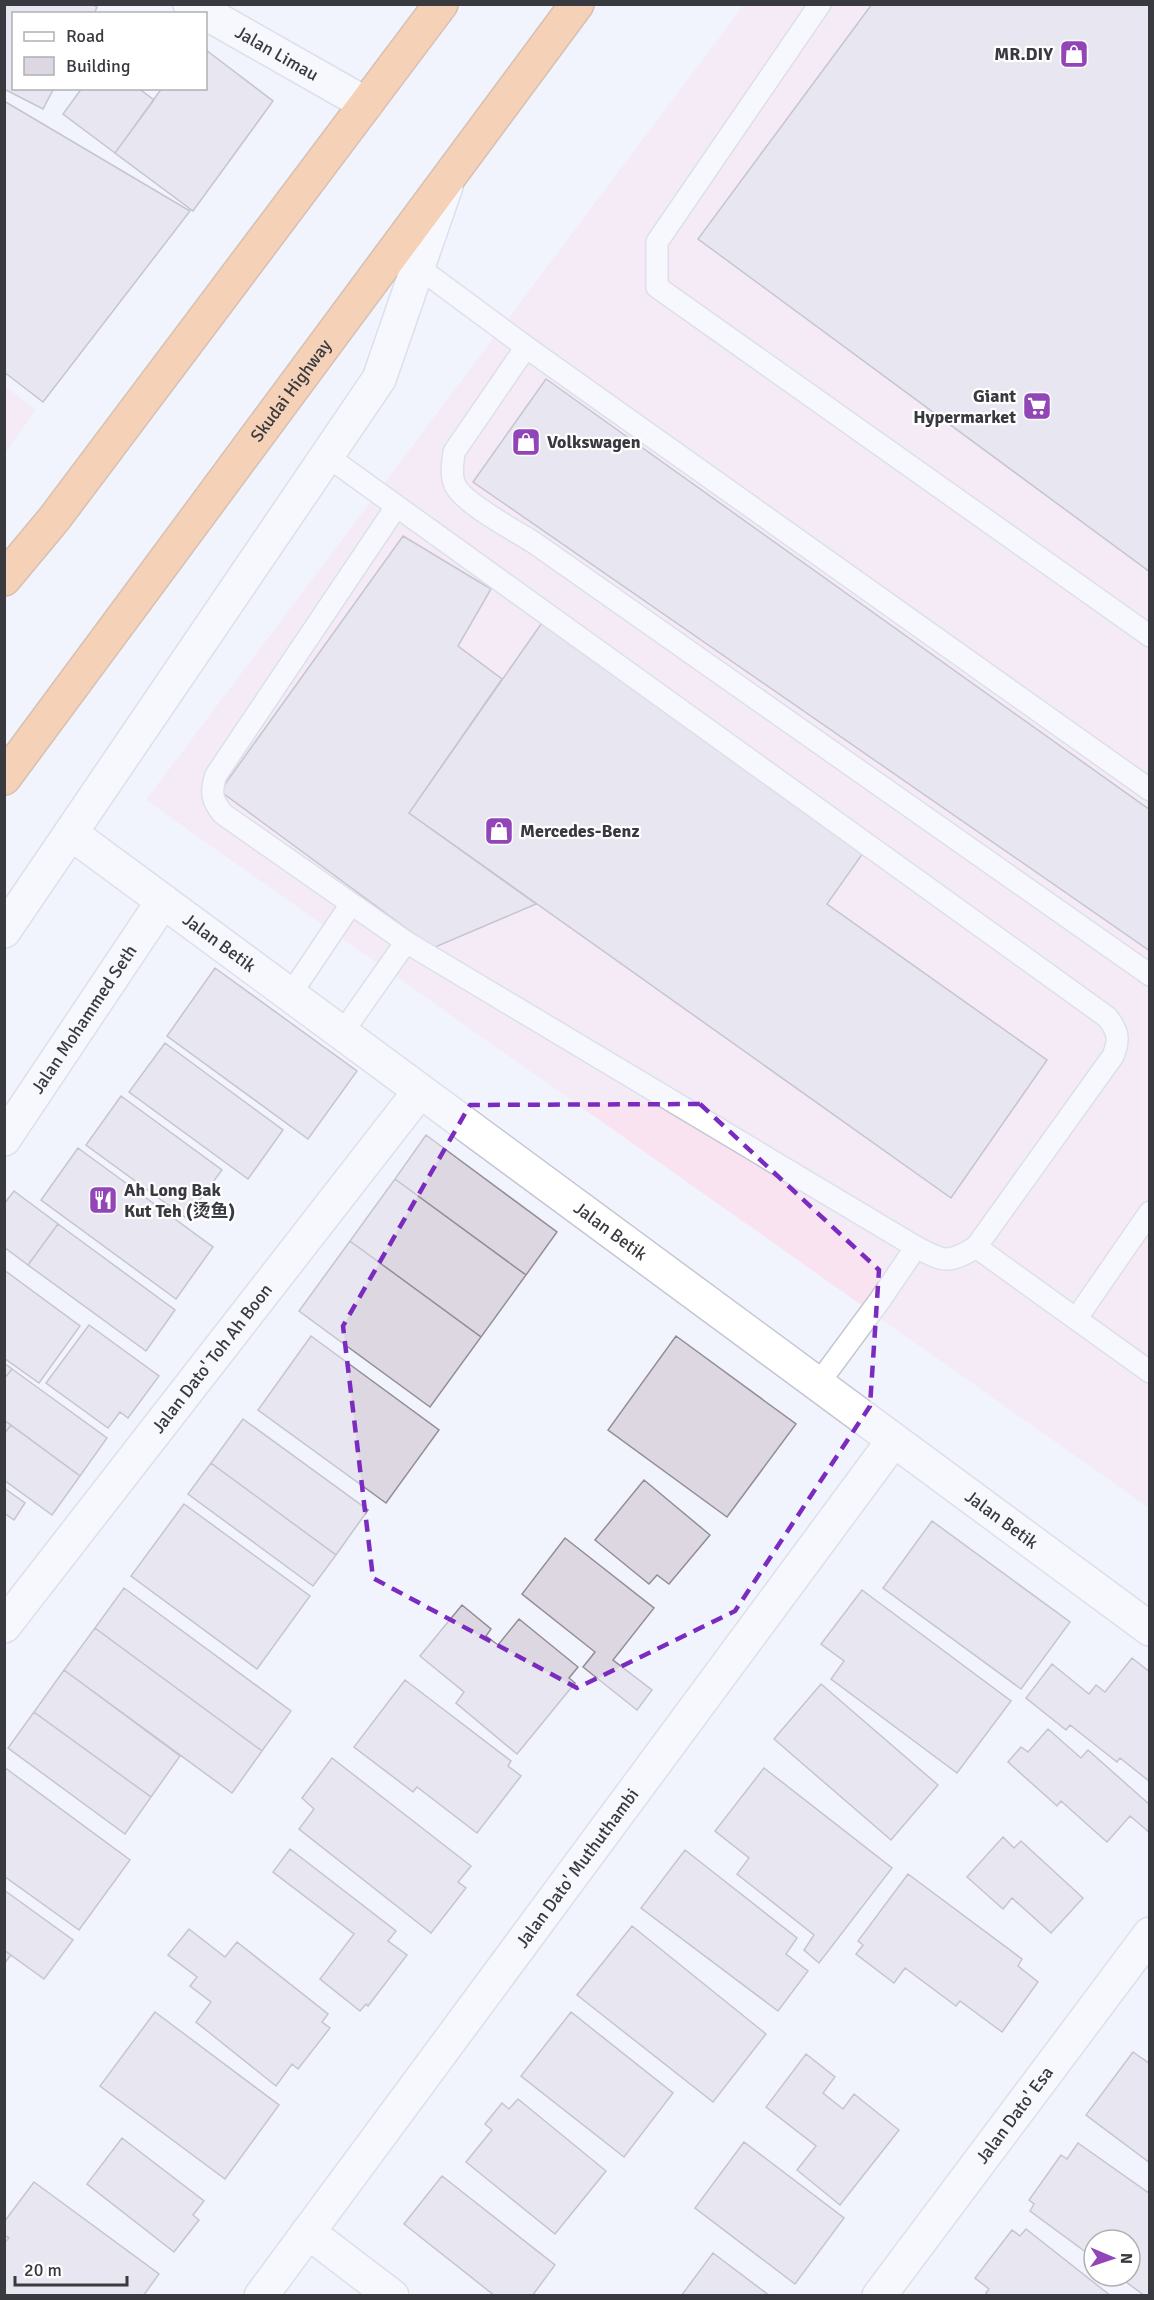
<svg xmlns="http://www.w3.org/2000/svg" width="1154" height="2300" viewBox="0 0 1154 2300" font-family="Signika,'Noto Sans SC',sans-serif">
<rect width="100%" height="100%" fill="#f1f3fd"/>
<path fill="#f9e3f0" d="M 744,5 L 1149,5 L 1149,1508 L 146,800 Z
M 5,386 L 36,410 L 5,453 Z"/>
<path fill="#ddd7e2" stroke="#938d97" stroke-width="1.5" d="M 6,4 L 92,4 L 97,7 L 94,14 L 14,14 L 14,88 L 54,88 L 43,109 L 4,89 L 4,8 Z
M 872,4 L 1150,4 L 1150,572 L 698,239 Z
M 206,50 L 273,101 L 193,211 L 115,153 L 162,88 L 206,88 Z
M 82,88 L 138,88 L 154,100 L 115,153 L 63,114 Z
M 4,101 L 190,211 L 43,402 L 4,372 Z
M 546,379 L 1150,810 L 1150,951 L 473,482 Z
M 403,536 L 491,589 L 458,646 L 502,679 L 409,813 L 536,904 L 433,948 L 220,791 Z
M 546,617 L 868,846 L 827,904 L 1047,1060 L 951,1198 L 409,813 Z
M 215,968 L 357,1071 L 308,1139 L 167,1036 Z
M 165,1043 L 283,1130 L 248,1179 L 129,1092 Z
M 121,1096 L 222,1170 L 186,1218 L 86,1145 Z
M 426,1135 L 557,1232 L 526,1275 L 395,1179 Z
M 78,1148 L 213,1247 L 176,1299 L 41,1200 Z
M 395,1179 L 526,1275 L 481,1337 L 350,1241 Z
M 14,1191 L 58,1224 L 28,1265 L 4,1247 L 4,1204 Z
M 58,1224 L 175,1310 L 146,1351 L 28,1265 Z
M 350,1241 L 481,1337 L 430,1407 L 299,1311 Z
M 4,1270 L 80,1326 L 39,1383 L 4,1358 Z
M 89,1325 L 159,1376 L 128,1418 L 120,1412 L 108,1428 L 46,1383 Z
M 311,1336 L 439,1430 L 386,1503 L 258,1410 Z
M 676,1336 L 796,1424 L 727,1517 L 608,1430 Z
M 4,1363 L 12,1369 L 4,1379 Z
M 12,1369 L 107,1438 L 80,1476 L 4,1420 L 4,1379 Z
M 243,1419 L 368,1510 L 336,1555 L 211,1463 Z
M 4,1420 L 11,1425 L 4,1434 Z
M 11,1425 L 80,1476 L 52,1515 L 4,1480 L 4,1434 Z
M 211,1463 L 336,1555 L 313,1586 L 188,1494 Z
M 644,1480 L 710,1535 L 669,1584 L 657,1575 L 649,1584 L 595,1540 Z
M 4,1488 L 25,1503 L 14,1520 L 4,1513 Z
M 184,1504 L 310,1596 L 257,1669 L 131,1576 Z
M 932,1521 L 1070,1622 L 1021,1689 L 883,1588 Z
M 565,1538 L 654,1608 L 613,1660 L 652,1690 L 637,1710 L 583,1667 L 595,1652 L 522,1594 Z
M 124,1588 L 291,1711 L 262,1751 L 95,1628 Z
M 862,1590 L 1011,1701 L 957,1773 L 831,1679 L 844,1661 L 821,1644 Z
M 462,1605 L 491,1629 L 486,1636 L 498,1645 L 519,1619 L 578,1667 L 569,1678 L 575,1683 L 517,1754 L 456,1703 L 464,1692 L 420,1656 Z
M 95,1628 L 262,1751 L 232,1793 L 64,1670 Z
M 1132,1658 L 1150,1672 L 1149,1781 L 1120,1758 L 1117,1762 L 1070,1725 L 1066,1730 L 1026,1698 L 1052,1664 L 1089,1694 L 1096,1685 L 1105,1692 Z
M 64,1670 L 180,1756 L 151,1797 L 34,1712 Z
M 405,1680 L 511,1761 L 508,1766 L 521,1776 L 477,1833 L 417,1787 L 413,1792 L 354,1747 Z
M 821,1684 L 938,1785 L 891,1840 L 774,1739 Z
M 34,1712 L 151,1797 L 125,1834 L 8,1748 Z
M 1048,1729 L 1081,1758 L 1088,1750 L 1150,1805 L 1150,1833 L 1130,1816 L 1107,1842 L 1061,1801 L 1057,1806 L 1008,1762 L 1021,1747 L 1028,1752 Z
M 332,1758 L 471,1866 L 458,1882 L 466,1888 L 431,1933 L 299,1829 L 314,1809 L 302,1798 Z
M 4,1767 L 130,1860 L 79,1930 L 4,1876 Z
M 764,1768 L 892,1868 L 819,1963 L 804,1950 L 814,1935 L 737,1874 L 749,1858 L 715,1831 Z
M 1003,1837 L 1014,1848 L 1021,1841 L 1083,1898 L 1051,1933 L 1012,1898 L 1003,1909 L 967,1877 Z
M 290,1849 L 396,1931 L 388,1941 L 407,1955 L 368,2006 L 366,2004 L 360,2011 L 320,1979 L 354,1934 L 273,1872 Z
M 685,1850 L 797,1938 L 786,1954 L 808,1971 L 778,2011 L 641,1908 Z
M 908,1874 L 1022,1959 L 1018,1966 L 1038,1982 L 1002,2032 L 960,2001 L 956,2006 L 905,1968 L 894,1983 L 856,1954 L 863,1945 L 858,1941 Z
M 4,1890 L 73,1940 L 44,1979 L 4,1950 Z
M 632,1926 L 766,2034 L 713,2102 L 577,1995 Z
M 189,1929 L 225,1957 L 237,1942 L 328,2014 L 322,2022 L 330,2028 L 298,2069 L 292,2064 L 276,2086 L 196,2022 L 211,2002 L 190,1986 L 197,1977 L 168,1955 Z
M 4,1950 L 11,1955 L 4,1964 Z
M 155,2012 L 279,2105 L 225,2179 L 100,2086 Z
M 571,2012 L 673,2093 L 624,2157 L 521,2076 Z
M 1133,2052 L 1150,2064 L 1150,2163 L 1086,2115 Z
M 806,2054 L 835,2077 L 823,2093 L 843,2109 L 854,2094 L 899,2130 L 840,2205 L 797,2170 L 816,2146 L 766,2107 Z
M 518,2099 L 606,2171 L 555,2234 L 466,2162 L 492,2130 L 485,2124 L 502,2103 L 509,2109 Z
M 122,2138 L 204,2201 L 193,2215 L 199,2220 L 174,2252 L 87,2184 Z
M 744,2142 L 844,2218 L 795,2284 L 695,2208 Z
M 1078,2143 L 1150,2194 L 1150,2296 L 1145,2296 L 1118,2276 L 1130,2276 L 1130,2240 L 1094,2240 L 1094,2258 L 1030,2211 L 1034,2204 L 1029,2200 L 1061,2155 L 1067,2159 Z
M 442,2176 L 555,2265 L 532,2296 L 495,2296 L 404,2224 Z
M 34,2182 L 159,2274 L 143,2296 L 4,2295 L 4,2243 L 9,2238 L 4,2235 L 4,2222 Z
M 1026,2229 L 1111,2296 L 989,2296 L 986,2293 L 989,2289 L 975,2278 L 1012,2230 L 1020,2236 Z
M 713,2253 L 770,2296 L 681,2296 Z"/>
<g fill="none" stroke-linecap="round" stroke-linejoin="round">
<g stroke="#c5c8d4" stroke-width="24">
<path id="lane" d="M 820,4 L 657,242 L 657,287 L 1150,636
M 418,267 L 526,347 L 1150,790
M 526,347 L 454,452 C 453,462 450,475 455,485 C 463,503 514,530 533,542 L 1150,975
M 327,456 L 1107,1017 C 1118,1031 1120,1039 1113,1056 L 976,1247 C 949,1264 944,1262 916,1247 L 406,942 L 223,814 C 212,801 210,792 216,775 L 396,507
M 290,995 L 351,904
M 342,1033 L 406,942
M 976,1247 L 1150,1372
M 1076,1319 L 1150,1212
M 818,1384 L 880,1300 L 916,1247"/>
</g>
<g stroke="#c5c8d4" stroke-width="36">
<g id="street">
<path id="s1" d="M 190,4 L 366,104"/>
<path id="s2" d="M 72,834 L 1150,1629"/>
<path id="s3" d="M 4,1139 L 163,901"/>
<path id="s4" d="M 4,1626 L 420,1091"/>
<path d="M 308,2232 L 392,2296"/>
<path id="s5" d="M 261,2296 L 893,1441"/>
<path id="s6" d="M 879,2296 L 1150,1934"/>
</g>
</g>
<g stroke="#c5c8d4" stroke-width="36">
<path id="secondary" d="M 4,931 L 379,379 L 446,186"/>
</g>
<g stroke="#b78356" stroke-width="36">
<g id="highway">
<path d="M 4,579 L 54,519 L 441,4"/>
<path id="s7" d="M 4,778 L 577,4"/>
</g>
</g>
<use href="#lane" stroke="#fff" stroke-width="21"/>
<use href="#street" stroke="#fff" stroke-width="33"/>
<use href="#secondary" stroke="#fff" stroke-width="33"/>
<use href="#highway" stroke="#fbab63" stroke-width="33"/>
</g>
<path d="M0 0H1154V2300H0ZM 700,1104 L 879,1270 L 870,1406 L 735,1611 L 577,1688 L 373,1578 L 343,1326 L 470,1105 Z" fill="#f1f3fd" fill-opacity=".55" fill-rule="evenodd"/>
<path fill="none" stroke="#7b2cbf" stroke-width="4.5" stroke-dasharray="12 8" stroke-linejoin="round" d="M 700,1104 L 879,1270 L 870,1406 L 735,1611 L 577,1688 L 373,1578 L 343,1326 L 470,1105 Z"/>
<defs>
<g id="shop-square" transform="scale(1.5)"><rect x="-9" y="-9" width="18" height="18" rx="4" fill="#9245b6" stroke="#fff"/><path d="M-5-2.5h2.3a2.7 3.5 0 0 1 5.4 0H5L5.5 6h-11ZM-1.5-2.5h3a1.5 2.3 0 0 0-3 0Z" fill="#fff"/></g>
<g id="supermarket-square" transform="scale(1.5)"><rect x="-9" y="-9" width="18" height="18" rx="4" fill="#9245b6" stroke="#fff"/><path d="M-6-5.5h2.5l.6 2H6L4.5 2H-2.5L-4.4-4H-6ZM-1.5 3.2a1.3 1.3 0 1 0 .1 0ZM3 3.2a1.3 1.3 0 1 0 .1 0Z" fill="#fff"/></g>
<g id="restaurant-square" transform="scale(1.5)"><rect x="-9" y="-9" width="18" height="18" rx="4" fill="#9245b6" stroke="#fff"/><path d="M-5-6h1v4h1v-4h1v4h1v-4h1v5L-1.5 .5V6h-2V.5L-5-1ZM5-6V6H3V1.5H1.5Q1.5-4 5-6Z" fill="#fff"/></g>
</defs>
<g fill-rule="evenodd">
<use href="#shop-square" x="1074" y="54"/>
<use href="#supermarket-square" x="1037" y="406"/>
<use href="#shop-square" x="526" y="442"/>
<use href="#shop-square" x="499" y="831"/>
<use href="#restaurant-square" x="103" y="1200"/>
</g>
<g text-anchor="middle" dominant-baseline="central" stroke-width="4.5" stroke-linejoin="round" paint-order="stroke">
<g font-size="18" fill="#393a3f" stroke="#fff">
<text stroke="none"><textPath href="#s1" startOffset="100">Jalan Limau</textPath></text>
<text stroke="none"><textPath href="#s7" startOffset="482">Skudai Highway</textPath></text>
<text stroke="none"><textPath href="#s2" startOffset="183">Jalan Betik</textPath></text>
<text stroke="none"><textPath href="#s3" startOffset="144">Jalan Mohammed Seth</textPath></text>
<text stroke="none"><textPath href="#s2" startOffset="669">Jalan Betik</textPath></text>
<text stroke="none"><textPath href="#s4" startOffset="339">Jalan Dato' Toh Ah Boon</textPath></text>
<text stroke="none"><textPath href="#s2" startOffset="1155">Jalan Betik</textPath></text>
<text stroke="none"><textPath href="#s5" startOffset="532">Jalan Dato' Muthuthambi</textPath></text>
<text stroke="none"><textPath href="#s6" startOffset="226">Jalan Dato' Esa</textPath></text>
</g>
<g font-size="18" font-weight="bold" fill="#393a3f" stroke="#fff" text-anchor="start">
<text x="1053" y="54" text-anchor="end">MR.DIY</text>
<text x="1016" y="396" text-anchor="end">Giant<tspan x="1016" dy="21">Hypermarket</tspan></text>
<text x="547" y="442">Volkswagen</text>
<text x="520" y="831">Mercedes-Benz</text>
<text x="124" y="1190">Ah Long Bak<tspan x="124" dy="21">Kut Teh (烫鱼)</tspan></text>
</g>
</g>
<rect width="1154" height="2300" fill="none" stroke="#393a3f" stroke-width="12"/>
<rect x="12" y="12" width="195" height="78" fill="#ffffff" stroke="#b0b0b2" stroke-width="1.5"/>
<rect x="24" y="32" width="30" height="9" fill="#ffffff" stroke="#b0b0b2" stroke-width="1.5"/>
<text x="66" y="42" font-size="18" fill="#393a3f">Road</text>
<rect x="24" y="57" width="30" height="18" fill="#ddd7e2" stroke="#b0b0b2" stroke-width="1.5"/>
<text x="66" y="72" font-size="18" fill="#393a3f">Building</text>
<g transform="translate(1112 2258) rotate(92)"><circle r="28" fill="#ffffff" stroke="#b0b0b2" stroke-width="1.5"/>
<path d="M0-4.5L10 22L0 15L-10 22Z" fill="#9245b6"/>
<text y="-9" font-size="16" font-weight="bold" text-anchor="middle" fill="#393a3f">N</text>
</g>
<path d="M15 2276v9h112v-9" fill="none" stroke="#393a3f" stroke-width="3"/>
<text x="24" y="2276" font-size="18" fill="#393a3f" stroke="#ffffff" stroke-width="4.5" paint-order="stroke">20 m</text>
</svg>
